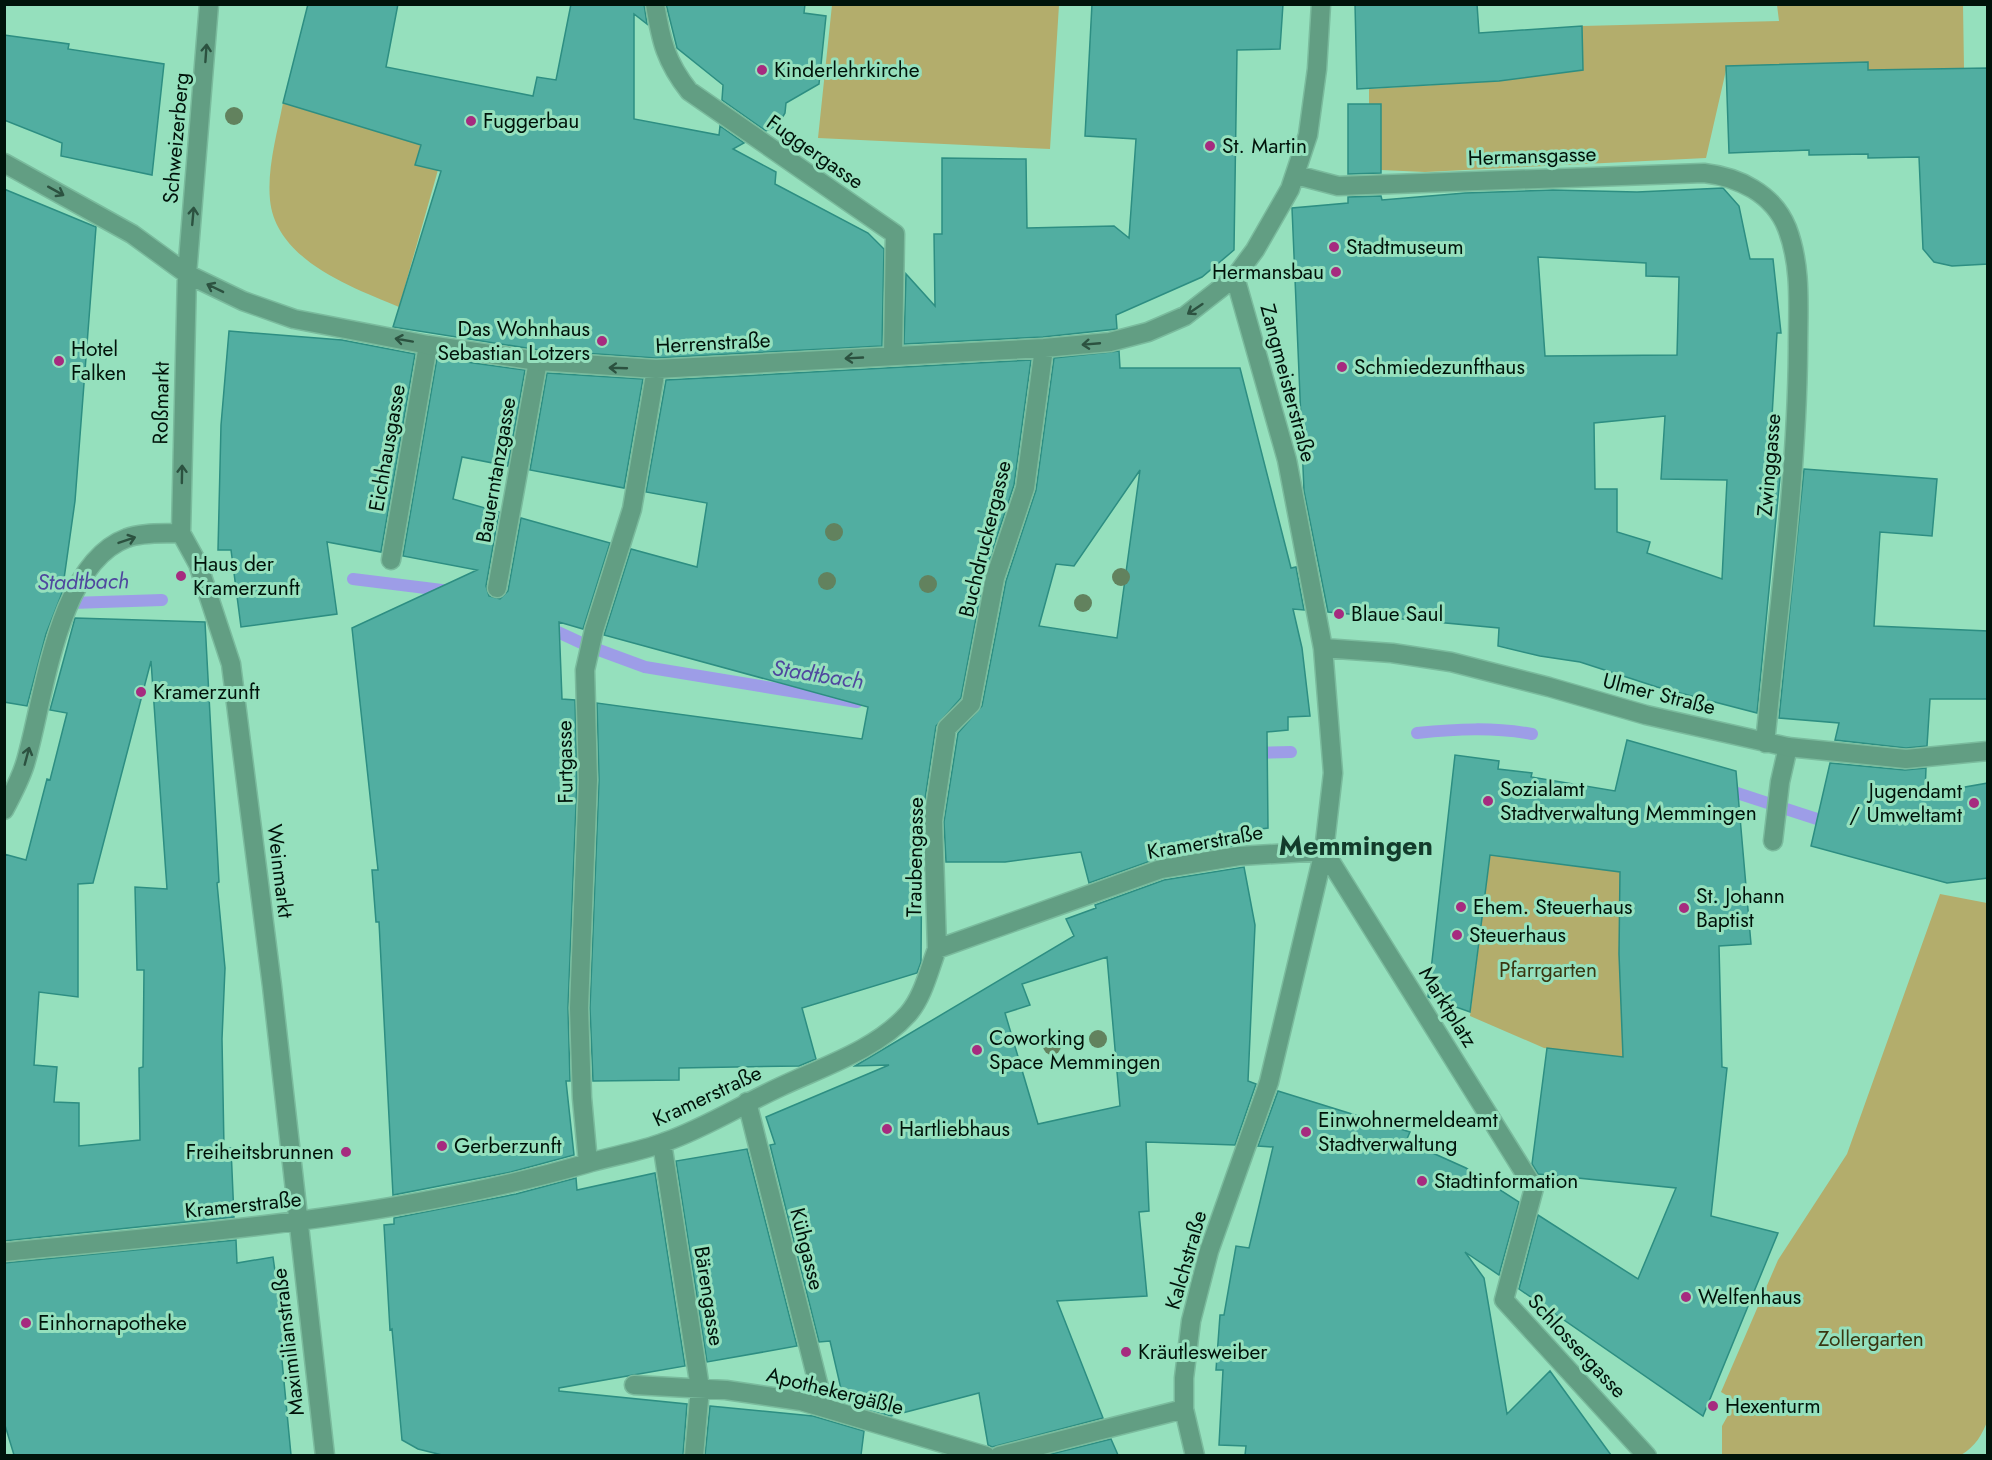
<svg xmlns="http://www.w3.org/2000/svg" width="1992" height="1460" viewBox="0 0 1992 1460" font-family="Jost,sans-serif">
<rect width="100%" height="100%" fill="#95e0bd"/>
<path fill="#b3ad6c" d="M 832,5 L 1059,5 L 1050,149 L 818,138 Z
M 1777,5 L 1963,5 L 1964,68 L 1868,70 L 1867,62 L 1727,66 L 1706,158 L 1425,172 L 1381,170 L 1381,104 L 1369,104 L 1369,89 L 1499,81 L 1583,70 L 1582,26 L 1779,21 Z
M 283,103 L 421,145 L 415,165 L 438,170 L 399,307 C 351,287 276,260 270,200 C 267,168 277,134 283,103 Z
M 1490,855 L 1620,872 L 1623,1057 L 1544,1048 L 1470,1016 Z
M 1940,894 L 1987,903 L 1988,1419 C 1983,1434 1975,1447 1961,1455 L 1722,1455 L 1722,1426 L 1736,1401 L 1721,1392 L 1778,1260 L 1847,1154 Z"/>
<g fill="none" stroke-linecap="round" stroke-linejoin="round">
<path stroke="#9d9de7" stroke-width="12" d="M 353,579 L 450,591
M 41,604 L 162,600
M 547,627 L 588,646 L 645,667 L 857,702
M 1417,733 C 1457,729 1493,727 1532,734
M 1252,753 L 1291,752
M 1737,793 L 1817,819"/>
</g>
<path fill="#51aea1" stroke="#2d8e82" stroke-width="1.5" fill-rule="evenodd" d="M 308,4 L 398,4 L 386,67 L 533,96 L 537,77 L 556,80 L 571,4 L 644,4 L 647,24 L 634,14 L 634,119 L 719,135 L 720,126 L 744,143 L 733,149 L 776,172 L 775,184 L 868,233 L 884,249 L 882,346 L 656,358 L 539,350 L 393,327 L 441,171 L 415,165 L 421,145 L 283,103 Z
M 666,4 L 805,4 L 804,13 L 826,16 L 819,84 L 786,103 L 785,113 L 778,125 L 766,131 L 722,100 L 723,85 L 677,48 Z
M 1092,4 L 1283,4 L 1280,49 L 1237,50 L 1234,250 L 1202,277 L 1116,315 L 1117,329 L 1043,337 L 904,344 L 906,274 L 935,306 L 934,234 L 942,234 L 942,158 L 1026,159 L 1027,228 L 1114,226 L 1129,238 L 1136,139 L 1085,136 Z
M 1355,4 L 1477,4 L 1479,33 L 1582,26 L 1583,70 L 1499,81 L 1357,89 Z
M 4,35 L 69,44 L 68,49 L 164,64 L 152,175 L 61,156 L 62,143 L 4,120 Z
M 1868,62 L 1868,70 L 1988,68 L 1988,264 L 1952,266 L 1934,262 L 1923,249 L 1919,157 L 1868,158 L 1868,154 L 1809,155 L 1809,150 L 1729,153 L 1726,66 Z
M 1348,104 L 1381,104 L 1381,173 L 1348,174 Z
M 1723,188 L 1739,206 L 1750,259 L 1773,259 L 1781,333 L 1777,333 L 1769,466 L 1781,467 L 1757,713 L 1657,687 L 1580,662 L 1540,656 L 1498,646 L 1499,628 L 1328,612 L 1304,491 L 1292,208 L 1348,203 L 1348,197 L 1381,196 L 1382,200 L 1465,193 L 1553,190 L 1637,192 ZM 1538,257 L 1646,263 L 1646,276 L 1679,277 L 1677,355 L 1545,356 ZM 1665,416 L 1661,479 L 1727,480 L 1722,579 L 1647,553 L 1650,542 L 1617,532 L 1617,489 L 1595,489 L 1594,423 Z
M 4,189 L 96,227 L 75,501 L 62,593 L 46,634 L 27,706 L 4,702 Z
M 229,331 L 342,340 L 415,354 L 381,552 L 327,542 L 337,614 L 241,627 L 231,550 L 218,550 L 221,425 Z
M 1119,351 L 1120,368 L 1240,368 L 1291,568 L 1296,567 L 1304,610 L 1293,609 L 1302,648 L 1310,716 L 1288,717 L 1288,730 L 1267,732 L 1268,828 L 1238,832 L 1240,845 L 1159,858 L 1089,883 L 1081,852 L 1005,862 L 946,862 L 944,822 L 958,733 L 982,706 L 1006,581 L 1036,490 L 1054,358 ZM 1140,470 L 1117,638 L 1039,626 L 1056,564 L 1074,566 Z
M 437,358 L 525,370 L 508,466 L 462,457 L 453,499 L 499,512 L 486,586 L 489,596 L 500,599 L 508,591 L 521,518 L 610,543 L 583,629 L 559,622 L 562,699 L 575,700 L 577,780 L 568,1008 L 570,1081 L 566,1081 L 574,1155 L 511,1172 L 393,1195 L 379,922 L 376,922 L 372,870 L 378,870 L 352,628 L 477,570 L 403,556 Z
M 1031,360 L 1014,485 L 984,576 L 961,698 L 936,726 L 922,819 L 921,962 L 917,973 L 802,1008 L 816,1059 L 799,1066 L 679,1068 L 679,1080 L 593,1081 L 590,1008 L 599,780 L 597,703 L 862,739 L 868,707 L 604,635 L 631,549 L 697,567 L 707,503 L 646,492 L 666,380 Z
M 547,373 L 643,379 L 624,488 L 530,470 Z
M 1804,469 L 1937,479 L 1932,536 L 1880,532 L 1874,626 L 1988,631 L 1988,699 L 1930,699 L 1927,746 L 1906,748 L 1835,740 L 1839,723 L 1779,718 Z
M 75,618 L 205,622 L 219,882 L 217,883 L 225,968 L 222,1039 L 224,1148 L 231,1148 L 234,1217 L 4,1241 L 4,854 L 26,860 L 47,779 L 50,780 L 67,713 L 50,710 ZM 151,661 L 167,889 L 135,887 L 137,970 L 144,970 L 143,1067 L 139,1068 L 140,1140 L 79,1146 L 79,1103 L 54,1102 L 57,1067 L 34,1065 L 39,992 L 78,997 L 78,884 L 93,883 Z
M 1627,740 L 1736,771 L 1751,944 L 1719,946 L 1722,1067 L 1727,1068 L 1711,1216 L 1778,1233 L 1703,1416 L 1519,1289 L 1538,1215 L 1638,1279 L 1676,1188 L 1538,1174 L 1532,1164 L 1547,1048 L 1623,1057 L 1619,954 L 1620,872 L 1490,855 L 1470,1012 L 1428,997 L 1455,755 L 1499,761 L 1498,769 L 1532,773 L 1531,777 L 1615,791 Z
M 1830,763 L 1905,770 L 1926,768 L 1925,794 L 1988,783 L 1988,878 L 1947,883 L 1811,846 Z
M 1244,867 L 1255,925 L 1248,1081 L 1256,1084 L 1235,1145 L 1146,1142 L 1149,1211 L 1139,1212 L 1147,1296 L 1057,1301 L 1103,1418 L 992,1447 L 988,1445 L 979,1393 L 891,1416 L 844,1402 L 830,1341 L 819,1342 L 770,1145 L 775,1144 L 766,1117 L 889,1065 L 855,1066 L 1074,936 L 1066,919 L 1096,908 L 1095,905 L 1164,880 ZM 1107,957 L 1120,1106 L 1038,1124 L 1005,1013 L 1030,1005 L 1022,984 Z
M 1278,1091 L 1410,1132 L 1406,1141 L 1466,1168 L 1519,1202 L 1499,1275 L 1465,1252 L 1484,1278 L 1507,1414 L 1550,1371 L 1611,1455 L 1245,1455 L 1246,1446 L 1219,1445 L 1223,1370 L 1216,1370 L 1220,1315 L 1224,1315 L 1236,1246 L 1249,1248 L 1273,1147 L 1258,1146 Z
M 747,1149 L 797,1346 L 707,1362 L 676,1161 Z
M 655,1173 L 685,1366 L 559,1388 L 559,1391 L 687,1404 L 683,1455 L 442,1455 L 418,1449 L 402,1440 L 392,1329 L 390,1330 L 384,1225 L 394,1224 L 394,1218 L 516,1194 L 576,1178 L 577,1190 Z
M 236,1240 L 237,1263 L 273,1257 L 286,1349 L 281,1350 L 291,1455 L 14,1455 L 4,1422 L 4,1263 Z
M 710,1406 L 813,1416 L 864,1431 L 861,1455 L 705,1455 Z
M 1111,1439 L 1118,1455 L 1047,1455 Z"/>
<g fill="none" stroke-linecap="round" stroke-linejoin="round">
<g stroke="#7abb9d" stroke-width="21">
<path id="lane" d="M 391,560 L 428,345
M 497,588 L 538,361
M 1773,841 L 1780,782 L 1788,747"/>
</g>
<g stroke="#7abb9d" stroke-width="21">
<path id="street" d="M 209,4 L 187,274 L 181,533 L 198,564 L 231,664 L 272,986 L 325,1456
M 655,4 C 661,41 666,62 689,91 L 895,234 L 893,355
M 4,163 L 132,234 L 187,274 L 243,301 L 294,319 L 428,345 L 538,361 L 656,369 L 1044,348 L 1110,342 L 1148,332 L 1185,316 L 1235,277 L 1255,250 L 1290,189 L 1308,135 L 1317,69 L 1321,4
M 1296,175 L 1338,186 L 1704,173 C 1738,177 1773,193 1787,228 C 1802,267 1798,308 1798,349 C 1797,480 1778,612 1765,743
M 1323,648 L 1392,653 L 1451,662 L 1549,687 L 1646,715 L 1788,747 L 1906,759 L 1988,751
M 4,810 C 12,795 20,780 25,764 C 44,702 56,564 127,538 C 142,532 165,534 181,533
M 937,949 L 933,821 L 947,728 L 971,704 L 995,578 L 1025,488 L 1044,348
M 747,1102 L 824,1407
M 662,1143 L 700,1388 L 694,1456
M 588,1163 L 582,1098 L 579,1008 L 588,780 L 585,670 L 594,630 L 632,509 L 656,369
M 4,1252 C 200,1233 396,1218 585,1164 C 612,1156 639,1152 665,1142 C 705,1128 741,1105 780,1087 C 822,1067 876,1050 908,1014 C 923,997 929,970 937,949 L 1161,869 L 1239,856 L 1324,851 L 1534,1188 L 1504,1300 L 1647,1456
M 634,1385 L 726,1390 L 801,1401 L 986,1456
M 999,1456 L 1184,1409
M 1195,1456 L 1184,1409 L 1184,1378 L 1191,1321 L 1209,1251 L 1269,1082 L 1324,851 L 1333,773 L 1323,648 L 1287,460 L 1235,277"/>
</g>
<use href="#lane" stroke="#629e83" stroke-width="18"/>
<use href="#street" stroke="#629e83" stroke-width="18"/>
</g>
<g fill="#62825e">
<circle cx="234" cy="116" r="9"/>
<circle cx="834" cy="532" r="9"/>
<circle cx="1121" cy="577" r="9"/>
<circle cx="827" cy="581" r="9"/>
<circle cx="928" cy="584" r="9"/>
<circle cx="1083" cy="603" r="9"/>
<circle cx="1098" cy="1039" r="9"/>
<circle cx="1052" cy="1046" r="9"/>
</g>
<defs><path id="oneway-shaft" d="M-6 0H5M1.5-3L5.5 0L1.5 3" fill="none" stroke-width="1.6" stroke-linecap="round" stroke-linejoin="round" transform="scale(1.5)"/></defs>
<g stroke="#2c5240">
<use href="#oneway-shaft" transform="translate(206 53) rotate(-86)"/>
<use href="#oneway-shaft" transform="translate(56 191) rotate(29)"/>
<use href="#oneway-shaft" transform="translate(193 216) rotate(-85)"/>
<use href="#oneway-shaft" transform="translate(215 288) rotate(-154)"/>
<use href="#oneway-shaft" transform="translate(1195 309) rotate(146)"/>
<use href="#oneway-shaft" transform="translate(404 340) rotate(-170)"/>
<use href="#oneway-shaft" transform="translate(1091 344) rotate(175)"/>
<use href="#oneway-shaft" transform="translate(854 358) rotate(177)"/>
<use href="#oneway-shaft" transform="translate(618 368) rotate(-178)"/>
<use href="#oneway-shaft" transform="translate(182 474) rotate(-89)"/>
<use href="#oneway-shaft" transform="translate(127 540) rotate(-19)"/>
<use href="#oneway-shaft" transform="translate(27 756) rotate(-75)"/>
</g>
<g fill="#a62b7f" stroke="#95e0bd" stroke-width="2">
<circle cx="762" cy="70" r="6"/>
<circle cx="471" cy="121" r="6"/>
<circle cx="1210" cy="146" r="6"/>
<circle cx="1334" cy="247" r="6"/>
<circle cx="1336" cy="272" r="6"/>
<circle cx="602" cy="341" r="6"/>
<circle cx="59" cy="361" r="6"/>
<circle cx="1342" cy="367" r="6"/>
<circle cx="181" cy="576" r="6"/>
<circle cx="1339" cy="614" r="6"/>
<circle cx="141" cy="692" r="6"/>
<circle cx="1488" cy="801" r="6"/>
<circle cx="1974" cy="803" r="6"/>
<circle cx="1461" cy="907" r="6"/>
<circle cx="1684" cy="908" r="6"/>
<circle cx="1457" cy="935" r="6"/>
<circle cx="977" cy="1050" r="6"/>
<circle cx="887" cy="1129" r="6"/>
<circle cx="1306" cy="1132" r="6"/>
<circle cx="442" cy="1146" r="6"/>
<circle cx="346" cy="1152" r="6"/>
<circle cx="1422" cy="1181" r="6"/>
<circle cx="1686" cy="1297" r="6"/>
<circle cx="26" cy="1323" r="6"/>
<circle cx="1126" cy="1352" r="6"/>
<circle cx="1713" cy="1406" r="6"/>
</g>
<g text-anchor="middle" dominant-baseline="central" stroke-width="6" stroke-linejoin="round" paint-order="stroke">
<g font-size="21" fill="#00130a" stroke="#95e0bd" text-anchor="start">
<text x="774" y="70">Kinderlehrkirche</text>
<text x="483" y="121">Fuggerbau</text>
<text x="1222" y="146">St. Martin</text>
<text x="1346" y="247">Stadtmuseum</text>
<text x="1324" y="272" text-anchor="end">Hermansbau</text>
<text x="590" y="329" text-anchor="end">Das Wohnhaus<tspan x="590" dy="24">Sebastian Lotzers</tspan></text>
<text x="71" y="349">Hotel<tspan x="71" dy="24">Falken</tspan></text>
<text x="1354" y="367">Schmiedezunfthaus</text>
<text x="193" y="564">Haus der<tspan x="193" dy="24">Kramerzunft</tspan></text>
<text x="1351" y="614">Blaue Saul</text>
<text x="153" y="692">Kramerzunft</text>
<text x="1500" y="789">Sozialamt<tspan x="1500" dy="24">Stadtverwaltung Memmingen</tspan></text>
<text x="1962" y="791" text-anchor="end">Jugendamt<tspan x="1962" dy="24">/ Umweltamt</tspan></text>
<text x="1696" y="896">St. Johann<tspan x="1696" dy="24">Baptist</tspan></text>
<text x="1473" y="907">Ehem. Steuerhaus</text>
<text x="1469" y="935">Steuerhaus</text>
<text x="989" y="1038">Coworking<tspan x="989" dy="24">Space Memmingen</tspan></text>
<text x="1318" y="1120">Einwohnermeldeamt<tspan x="1318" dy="24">Stadtverwaltung</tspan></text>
<text x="899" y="1129">Hartliebhaus</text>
<text x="454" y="1146">Gerberzunft</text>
<text x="334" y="1152" text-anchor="end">Freiheitsbrunnen</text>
<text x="1434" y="1181">Stadtinformation</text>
<text x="1698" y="1297">Welfenhaus</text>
<text x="38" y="1323">Einhornapotheke</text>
<text x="1138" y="1352">Kräutlesweiber</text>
<text x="1725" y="1406">Hexenturm</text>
</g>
<g font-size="21" fill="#00130a" stroke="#95e0bd">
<text transform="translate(176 138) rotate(-85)">Schweizerberg</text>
<text transform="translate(815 152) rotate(35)">Fuggergasse</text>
<text transform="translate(1532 156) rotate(-2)">Hermansgasse</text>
<text transform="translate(713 343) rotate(-3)">Herrenstraße</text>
<text transform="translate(1288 383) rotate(75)">Zangmeisterstraße</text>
<text transform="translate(161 403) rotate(-89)">Roßmarkt</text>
<text transform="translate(387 448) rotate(-80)">Eichhausgasse</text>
<text transform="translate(1769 465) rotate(-85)">Zwinggasse</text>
<text transform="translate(496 470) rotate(-80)">Bauerntanzgasse</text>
<text transform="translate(985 539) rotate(-76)">Buchdruckergasse</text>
<text transform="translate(1659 694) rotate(14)">Ulmer Straße</text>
<text transform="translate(565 762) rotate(-91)">Furtgasse</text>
<text transform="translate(1205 842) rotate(-10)">Kramerstraße</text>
<text transform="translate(915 857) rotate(-89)">Traubengasse</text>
<text transform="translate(280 871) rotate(83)">Weinmarkt</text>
<text transform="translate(1448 1007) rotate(58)">Marktplatz</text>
<text transform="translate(707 1096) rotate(-25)">Kramerstraße</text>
<text transform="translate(243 1205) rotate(-6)">Kramerstraße</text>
<text transform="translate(807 1249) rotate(76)">Kühgasse</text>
<text transform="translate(1186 1260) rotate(-74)">Kalchstraße</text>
<text transform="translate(709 1296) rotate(81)">Bärengasse</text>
<text transform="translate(288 1342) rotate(-97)">Maximilianstraße</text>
<text transform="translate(1577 1346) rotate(47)">Schlossergasse</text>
<text transform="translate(835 1391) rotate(14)">Apothekergäßle</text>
</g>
<g font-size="21" fill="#393611" stroke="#95e0bd">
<text x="1548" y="970">Pfarrgarten</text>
<text x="1871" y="1339">Zollergarten</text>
</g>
<g font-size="22" font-style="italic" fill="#4f479e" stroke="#95e0bd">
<text transform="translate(83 581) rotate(-1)">Stadtbach</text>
<text transform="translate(818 674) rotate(9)">Stadtbach</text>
</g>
<g font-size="27" font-weight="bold" fill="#133b2b" stroke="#95e0bd">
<text x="1356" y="845">Memmingen</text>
</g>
</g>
<rect width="1992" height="1460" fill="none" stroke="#00130a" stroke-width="12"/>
</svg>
